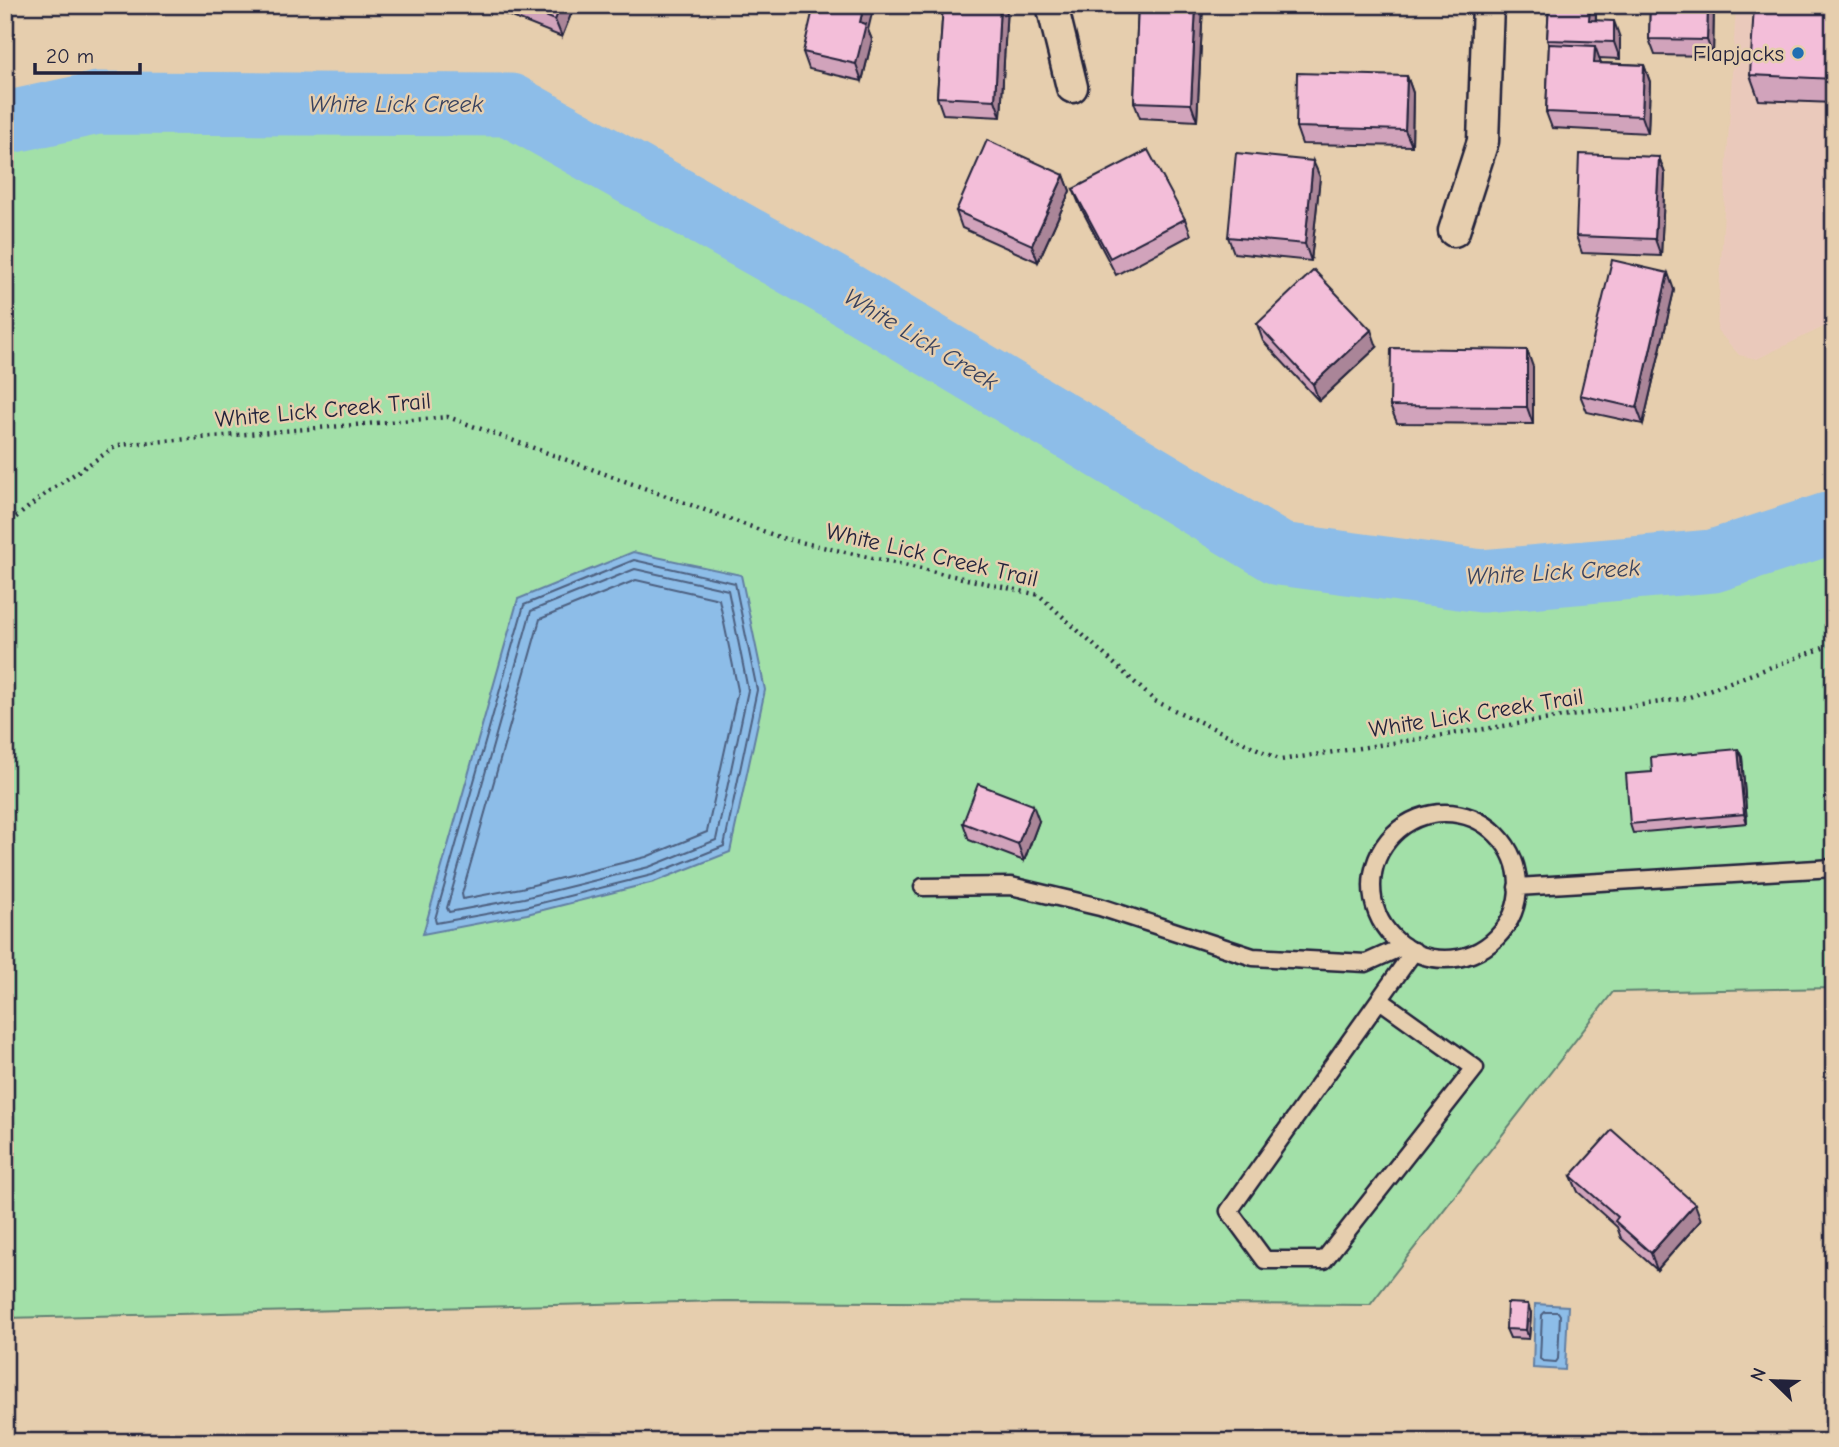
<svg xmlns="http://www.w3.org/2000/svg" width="1839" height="1447" viewBox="0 0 1839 1447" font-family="'Comic Neue',sans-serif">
<rect width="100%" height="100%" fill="#e6ceae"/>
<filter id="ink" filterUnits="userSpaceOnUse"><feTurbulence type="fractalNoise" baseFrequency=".0143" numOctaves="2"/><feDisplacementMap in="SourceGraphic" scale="14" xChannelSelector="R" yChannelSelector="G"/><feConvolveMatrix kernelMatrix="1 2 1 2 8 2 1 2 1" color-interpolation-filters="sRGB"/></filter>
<g filter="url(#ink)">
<path fill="#eac9bb" d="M 1736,5 L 1834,5 L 1834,322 L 1757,359 L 1739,355 L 1717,330 Z"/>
<path fill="#a2e0a8" stroke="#628172" stroke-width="2" d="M 98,103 L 510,105 L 839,290 L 1280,554 L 1482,581 L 1713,561 L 1834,522 L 1834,988 L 1613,992 L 1370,1305 L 725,1301 L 5,1318 L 5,123 Z"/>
<path fill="#8dbde8" stroke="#627fa3" stroke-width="2" d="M 633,552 L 741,575 L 765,690 L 730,852 L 654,882 L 527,914 L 423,934 L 518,599 Z
M 1535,1304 L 1568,1306 L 1565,1370 L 1533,1368 Z"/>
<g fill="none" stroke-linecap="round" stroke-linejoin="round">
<path stroke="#4d6080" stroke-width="2" d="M 634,560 L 735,583 L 757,690 L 724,846 L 652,875 L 525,907 L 436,923 L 435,919 L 524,605 Z
M 635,569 L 728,590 L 748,690 L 716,840 L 649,867 L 524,898 L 449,912 L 447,908 L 531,611 Z
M 636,580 L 719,599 L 738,690 L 707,832 L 646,857 L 521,888 L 463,899 L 462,894 L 540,619 Z
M 1545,1312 L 1558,1312 L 1560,1315 L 1558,1359 L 1556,1362 L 1543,1361 L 1540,1359 L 1542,1315 Z"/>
<path stroke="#8dbde8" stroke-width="63" d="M 5,123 L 98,103 L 510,105 L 839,290 L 1280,554 L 1482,581 L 1713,561 L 1834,522"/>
<g stroke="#22223b" stroke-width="21">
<path id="service" d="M1372 886a73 73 0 1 1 146 0a73 73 0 1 1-146 0Z
M 923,887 L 1011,886 L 1100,907 L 1253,957 L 1366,963 L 1404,946
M 1517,887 L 1834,868
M 1380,1000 L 1475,1068 L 1324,1260 L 1265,1260 L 1229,1211 L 1414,951"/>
</g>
<g stroke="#22223b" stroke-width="35">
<path id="minor" d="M 1052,5 L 1072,87
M 1454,231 L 1483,141 L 1488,5"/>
</g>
<path stroke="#22223b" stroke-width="4.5" stroke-dasharray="2 5" stroke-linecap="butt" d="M 5,526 L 49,491 L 118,445 L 448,417 L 782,538 L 1039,595 L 1155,701 L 1281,760 L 1687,698 L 1834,644"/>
<use href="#service" stroke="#e6ceae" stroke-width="16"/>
<use href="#minor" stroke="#e6ceae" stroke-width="30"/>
</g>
<path fill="#d1a3bb" stroke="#22223b" stroke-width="2" d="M 495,5 L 571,5 L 573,9 L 562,37 L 497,11 Z
M 943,5 L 1007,5 L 1001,117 L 943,114 L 937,97 Z
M 1138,5 L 1203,5 L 1197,121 L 1140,118 L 1134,102 Z
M 1549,5 L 1594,5 L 1596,12 L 1596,20 L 1620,38 L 1620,59 L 1599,58 L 1601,63 L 1644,65 L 1650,82 L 1648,133 L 1552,128 L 1546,112 L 1549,45 L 1547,40 Z
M 1650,5 L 1714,5 L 1713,56 L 1655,55 L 1649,39 Z
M 1834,5 L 1834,103 L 1759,100 L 1750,75 Z
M 868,30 L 872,40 L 862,81 L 809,69 L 803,52 Z
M 1407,76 L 1413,93 L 1412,146 L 1302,144 L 1296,127 Z
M 1659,157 L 1665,174 L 1661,256 L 1582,253 L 1576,236 Z
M 1064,175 L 1070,191 L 1038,262 L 962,228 L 956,211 Z
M 1320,177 L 1311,261 L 1234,253 L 1228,237 Z
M 1073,189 L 1185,219 L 1191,235 L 1116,275 L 1080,206 Z
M 1674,290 L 1643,424 L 1587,412 L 1580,395 Z
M 1257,324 L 1377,347 L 1319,401 L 1263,341 Z
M 1533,367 L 1533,424 L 1397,423 L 1390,406 Z
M 1742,757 L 1747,823 L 1633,833 L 1630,824 L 1652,772 Z
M 1039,821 L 1024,861 L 969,840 L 963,823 Z
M 1571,1176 L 1701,1220 L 1657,1270 L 1621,1238 L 1617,1227 L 1578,1192 Z
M 1531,1313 L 1529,1339 L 1510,1338 L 1506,1329 Z"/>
<path fill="#aa8598" stroke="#22223b" stroke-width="2" d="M 561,5 L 571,5 L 573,9 L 562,37 L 555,20 Z
M 864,5 L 874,5 L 868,30 L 872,40 L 862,81 L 856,64 L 860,22 Z
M 1000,5 L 1007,5 L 1001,117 L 995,100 Z
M 1196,5 L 1203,5 L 1197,121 L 1191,104 Z
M 1590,5 L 1594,5 L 1596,12 L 1595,37 L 1589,20 Z
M 1708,5 L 1714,5 L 1713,56 L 1707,40 Z
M 1614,21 L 1620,38 L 1620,59 L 1614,42 Z
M 1595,46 L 1601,63 L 1600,80 L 1594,63 Z
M 1644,65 L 1650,82 L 1648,133 L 1642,116 Z
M 1407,76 L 1413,93 L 1412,146 L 1405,130 Z
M 1659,157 L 1665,174 L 1661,256 L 1655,239 Z
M 1313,161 L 1320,177 L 1311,261 L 1305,244 Z
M 1064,175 L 1070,191 L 1038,262 L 1032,245 Z
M 1668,273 L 1674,290 L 1643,424 L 1637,408 Z
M 1371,330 L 1377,347 L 1319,401 L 1313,384 Z
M 1527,350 L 1533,367 L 1533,424 L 1527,407 Z
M 1738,749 L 1742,757 L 1747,823 L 1744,814 Z
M 1033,805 L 1039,821 L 1024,861 L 1018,844 Z
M 1695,1204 L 1701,1220 L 1657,1270 L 1651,1253 Z
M 1528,1304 L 1531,1313 L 1529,1339 L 1526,1330 Z"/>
<path fill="#f3bed9" stroke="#22223b" stroke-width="2" d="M 518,5 L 561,5 L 555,20 Z
M 814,5 L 864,5 L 860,22 L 866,24 L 856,64 L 803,52 Z
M 943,5 L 1000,5 L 995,100 L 937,97 Z
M 1138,5 L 1196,5 L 1191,104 L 1134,102 Z
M 1549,5 L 1590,5 L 1589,20 L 1614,21 L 1614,42 L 1547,40 Z
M 1650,5 L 1708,5 L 1707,40 L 1649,39 Z
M 1754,5 L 1834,5 L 1834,79 L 1750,75 Z
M 1549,44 L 1595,46 L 1594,63 L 1644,65 L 1642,116 L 1546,112 Z
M 1297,73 L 1407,76 L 1405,130 L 1296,127 Z
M 987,140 L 1064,175 L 1032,245 L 956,211 Z
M 1148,150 L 1185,219 L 1110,258 L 1073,189 Z
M 1236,153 L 1313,161 L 1305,244 L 1228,237 Z
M 1579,154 L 1659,157 L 1655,239 L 1576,236 Z
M 1612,260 L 1668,273 L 1637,408 L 1580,395 Z
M 1314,270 L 1371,330 L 1313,384 L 1257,324 Z
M 1391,348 L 1527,350 L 1527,407 L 1390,406 Z
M 1738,749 L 1744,814 L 1630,824 L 1626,774 L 1652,772 L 1651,757 Z
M 978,784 L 1033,805 L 1018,844 L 963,823 Z
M 1612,1130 L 1695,1204 L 1651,1253 L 1615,1221 L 1618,1217 L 1571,1176 Z
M 1507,1303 L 1528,1304 L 1526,1330 L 1506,1329 Z"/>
</g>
<circle fill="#1f6fb2" stroke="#e6ceae" stroke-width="2.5" cx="1798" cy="53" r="7"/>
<g text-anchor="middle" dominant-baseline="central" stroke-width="5" stroke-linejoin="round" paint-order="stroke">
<g font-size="23" fill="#22223b" stroke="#e6ceae" text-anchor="end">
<text x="1784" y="53">Flapjacks</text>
</g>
<g font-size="23" fill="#22223b" stroke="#e6ceae">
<text transform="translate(323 410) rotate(-5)">White Lick Creek Trail</text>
<text transform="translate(932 555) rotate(13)">White Lick Creek Trail</text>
<text transform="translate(1476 713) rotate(-9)">White Lick Creek Trail</text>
</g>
<g font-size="24" font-style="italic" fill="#37415e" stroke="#e6ceae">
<text x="396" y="104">White Lick Creek</text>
<text transform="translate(921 339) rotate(31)">White Lick Creek</text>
<text transform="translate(1553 572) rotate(-3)">White Lick Creek</text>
</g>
</g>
<rect width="1839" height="1447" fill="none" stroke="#e6ceae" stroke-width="28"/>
<rect x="14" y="14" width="1811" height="1419" fill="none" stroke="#22223b" stroke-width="2.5" filter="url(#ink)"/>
<g transform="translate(1773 1381) rotate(293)" stroke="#e6ceae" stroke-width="5" paint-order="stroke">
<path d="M0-5L12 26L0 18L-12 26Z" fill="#22223b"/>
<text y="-10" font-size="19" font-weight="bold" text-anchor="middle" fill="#22223b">N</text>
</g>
<path d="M35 63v10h105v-10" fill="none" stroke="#22223b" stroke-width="3.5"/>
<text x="46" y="63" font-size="21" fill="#22223b" stroke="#e6ceae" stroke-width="5" paint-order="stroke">20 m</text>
</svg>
